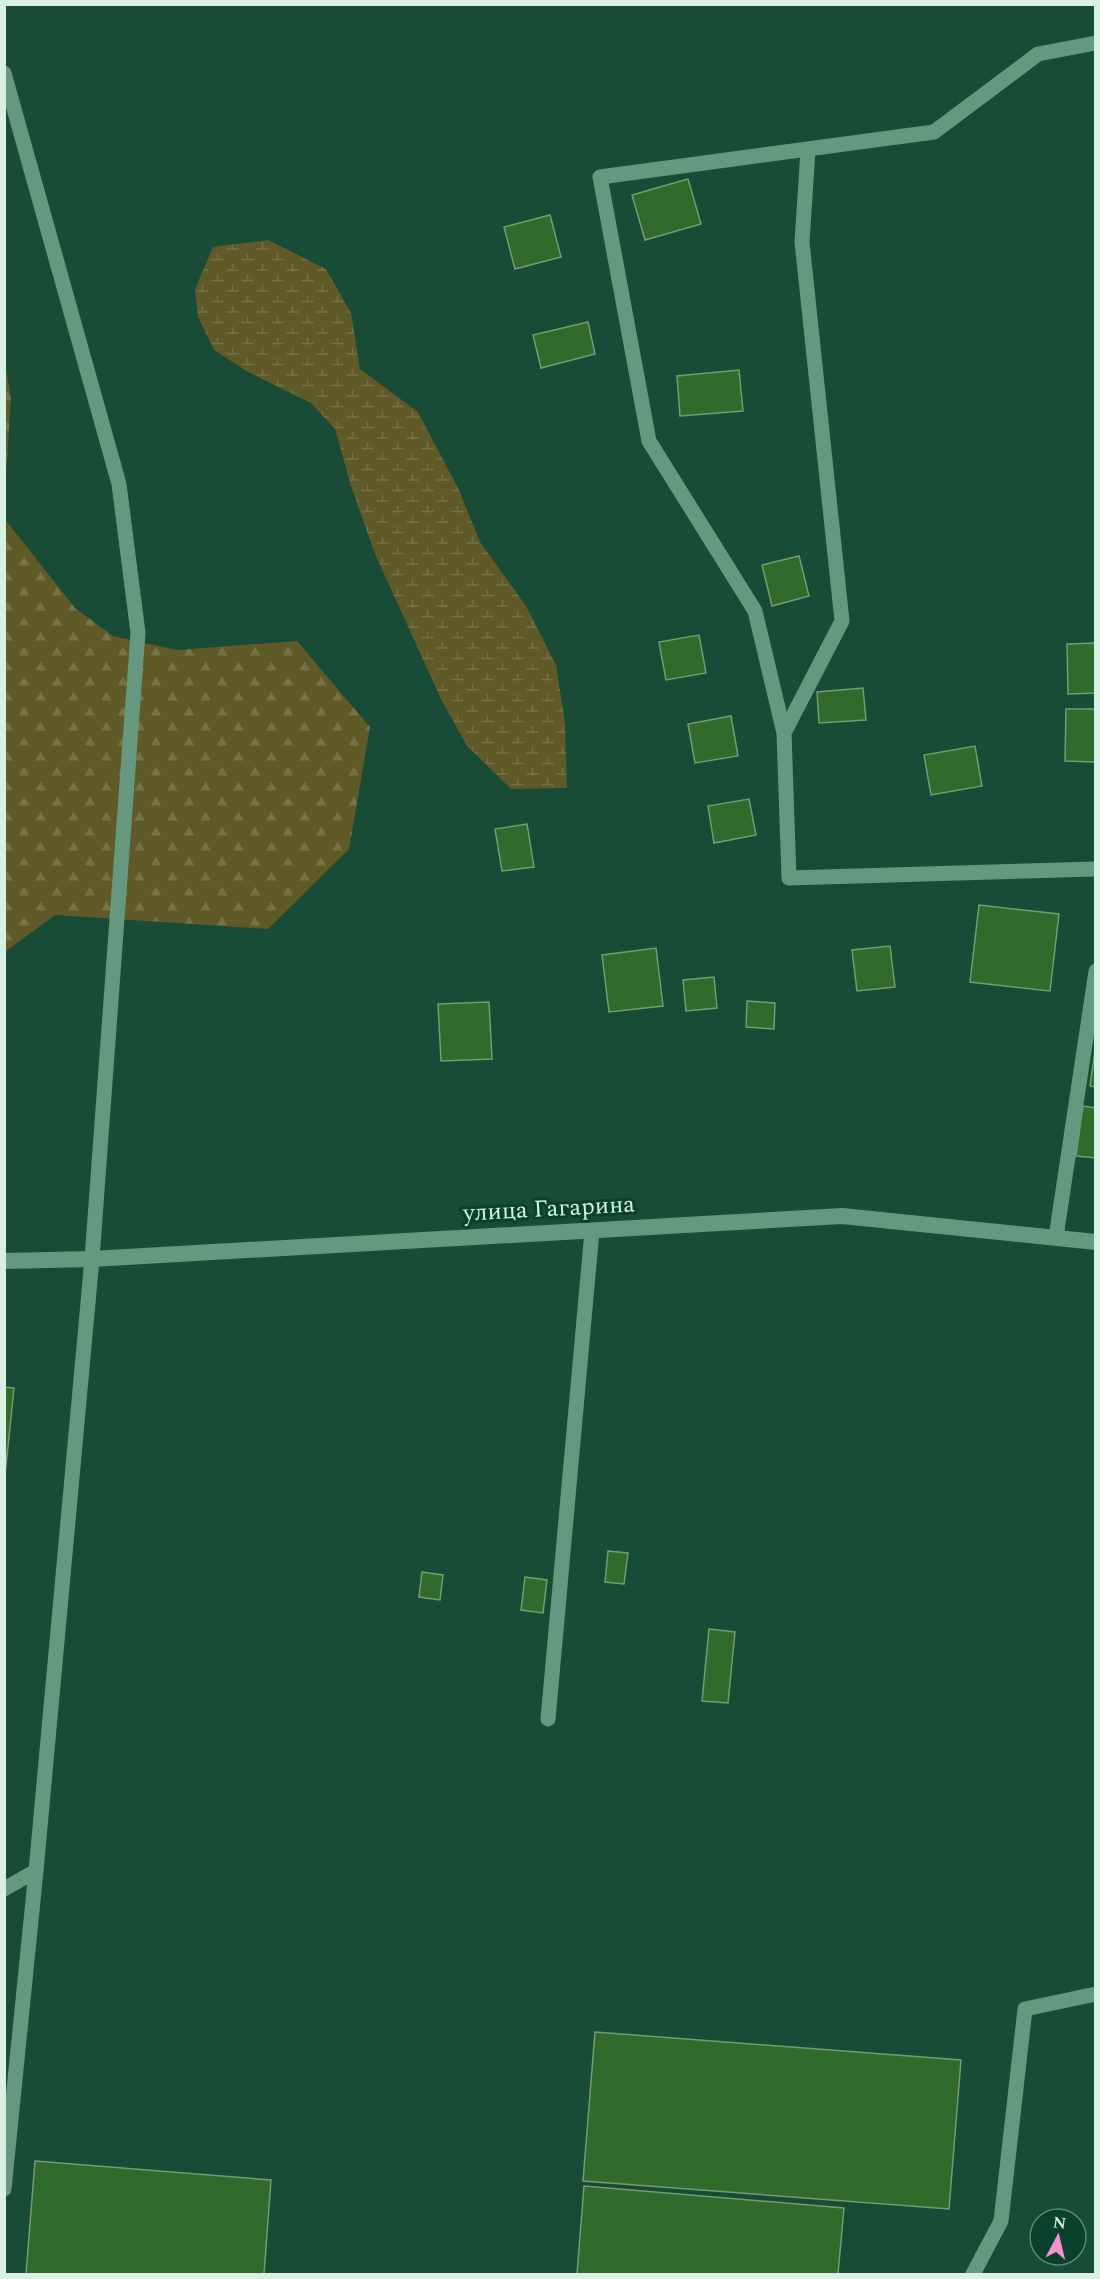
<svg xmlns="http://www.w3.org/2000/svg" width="1100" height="2279" viewBox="0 0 1100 2279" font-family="Spectral,serif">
<defs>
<pattern id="forest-firs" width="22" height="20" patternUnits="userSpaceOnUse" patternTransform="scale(1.5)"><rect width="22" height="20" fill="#605928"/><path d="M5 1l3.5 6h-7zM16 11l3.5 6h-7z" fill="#767147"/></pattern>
<pattern id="wetland-marsh" width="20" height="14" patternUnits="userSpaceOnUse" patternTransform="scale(1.5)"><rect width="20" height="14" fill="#605928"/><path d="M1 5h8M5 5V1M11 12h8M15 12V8" fill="none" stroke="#767147"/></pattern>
</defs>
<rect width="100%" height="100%" fill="#184c36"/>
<path fill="url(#forest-firs)" d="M 5,363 L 11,398 L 5,491 Z
M 4,518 L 75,608 L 113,636 L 177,650 L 297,641 L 370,727 L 349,849 L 268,929 L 55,915 L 5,952 Z"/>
<path fill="url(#wetland-marsh)" d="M 268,240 L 326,269 L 351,313 L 360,369 L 418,412 L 459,490 L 480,542 L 526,606 L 556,665 L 565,723 L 567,788 L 511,789 L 467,746 L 441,699 L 375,554 L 351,486 L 335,429 L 311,403 L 248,372 L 214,350 L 198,317 L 195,289 L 213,247 Z"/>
<path fill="#306b2b" stroke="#789a74" stroke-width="1.5" d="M 688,179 L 701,224 L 645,240 L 632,195 Z
M 550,215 L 561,257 L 515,269 L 504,227 Z
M 588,322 L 595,354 L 541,368 L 533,335 Z
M 739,370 L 743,411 L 680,416 L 677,376 Z
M 799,556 L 809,596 L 772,606 L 762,565 Z
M 699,635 L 706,673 L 666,680 L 659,642 Z
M 1096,643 L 1096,693 L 1068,694 L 1067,644 Z
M 863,688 L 866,720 L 819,723 L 817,692 Z
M 1066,709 L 1096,709 L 1095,762 L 1065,761 Z
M 731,716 L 738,756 L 695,763 L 688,724 Z
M 975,746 L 982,786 L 931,795 L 924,755 Z
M 749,799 L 756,835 L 714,843 L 708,806 Z
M 527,824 L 534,867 L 502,871 L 495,829 Z
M 979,905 L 1059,914 L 1050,991 L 970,982 Z
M 890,946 L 895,987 L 857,991 L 852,950 Z
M 656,948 L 663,1006 L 609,1012 L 602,955 Z
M 714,977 L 717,1008 L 686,1011 L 683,980 Z
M 747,1001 L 775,1003 L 774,1029 L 746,1027 Z
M 489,1002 L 492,1059 L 441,1061 L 438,1004 Z
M 1096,1043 L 1096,1087 L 1090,1086 Z
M 1083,1106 L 1096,1108 L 1096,1158 L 1076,1156 Z
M 4,1387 L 14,1388 L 4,1485 Z
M 608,1551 L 628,1553 L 624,1584 L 605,1582 Z
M 422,1572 L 443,1575 L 440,1600 L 419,1597 Z
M 525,1577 L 547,1580 L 543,1613 L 521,1610 Z
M 709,1629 L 735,1632 L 728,1703 L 702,1701 Z
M 595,2032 L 961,2060 L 949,2209 L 583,2181 Z
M 35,2161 L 271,2180 L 264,2274 L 26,2274 Z
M 584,2186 L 844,2208 L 838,2274 L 577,2274 Z"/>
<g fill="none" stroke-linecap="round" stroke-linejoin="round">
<path stroke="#65987e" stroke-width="15" d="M 1096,43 L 1038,54 L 934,132 L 600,177 L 649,441 L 755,611 L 784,733 L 789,878 L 1096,869
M 4,73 L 119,484 L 138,633 L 92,1259 L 36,1871 L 4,1889
M 784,733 L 842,621 L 802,242 L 808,150
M 1056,1237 L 1096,971
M 548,1719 L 592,1231
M 4,2189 L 36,1871
M 973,2274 L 1001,2221 L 1025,2009 L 1096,1994"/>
<path stroke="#65987e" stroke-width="16" d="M 4,1261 L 92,1259 L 842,1216 L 1096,1242"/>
</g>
<g text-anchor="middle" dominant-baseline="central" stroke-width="6" stroke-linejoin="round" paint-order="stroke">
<g font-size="24" fill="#d7f1e3" stroke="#0a412c">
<text transform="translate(549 1209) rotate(-3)">улица Гагарина</text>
</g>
</g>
<rect width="1100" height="2279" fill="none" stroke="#d7f1e3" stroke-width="12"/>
<g transform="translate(1058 2237) rotate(7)"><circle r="28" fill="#0a412c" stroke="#5c8775" stroke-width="1.5"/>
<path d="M0-4.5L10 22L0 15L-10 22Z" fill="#f590d1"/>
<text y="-9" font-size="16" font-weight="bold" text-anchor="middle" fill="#d7f1e3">N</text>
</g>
</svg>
